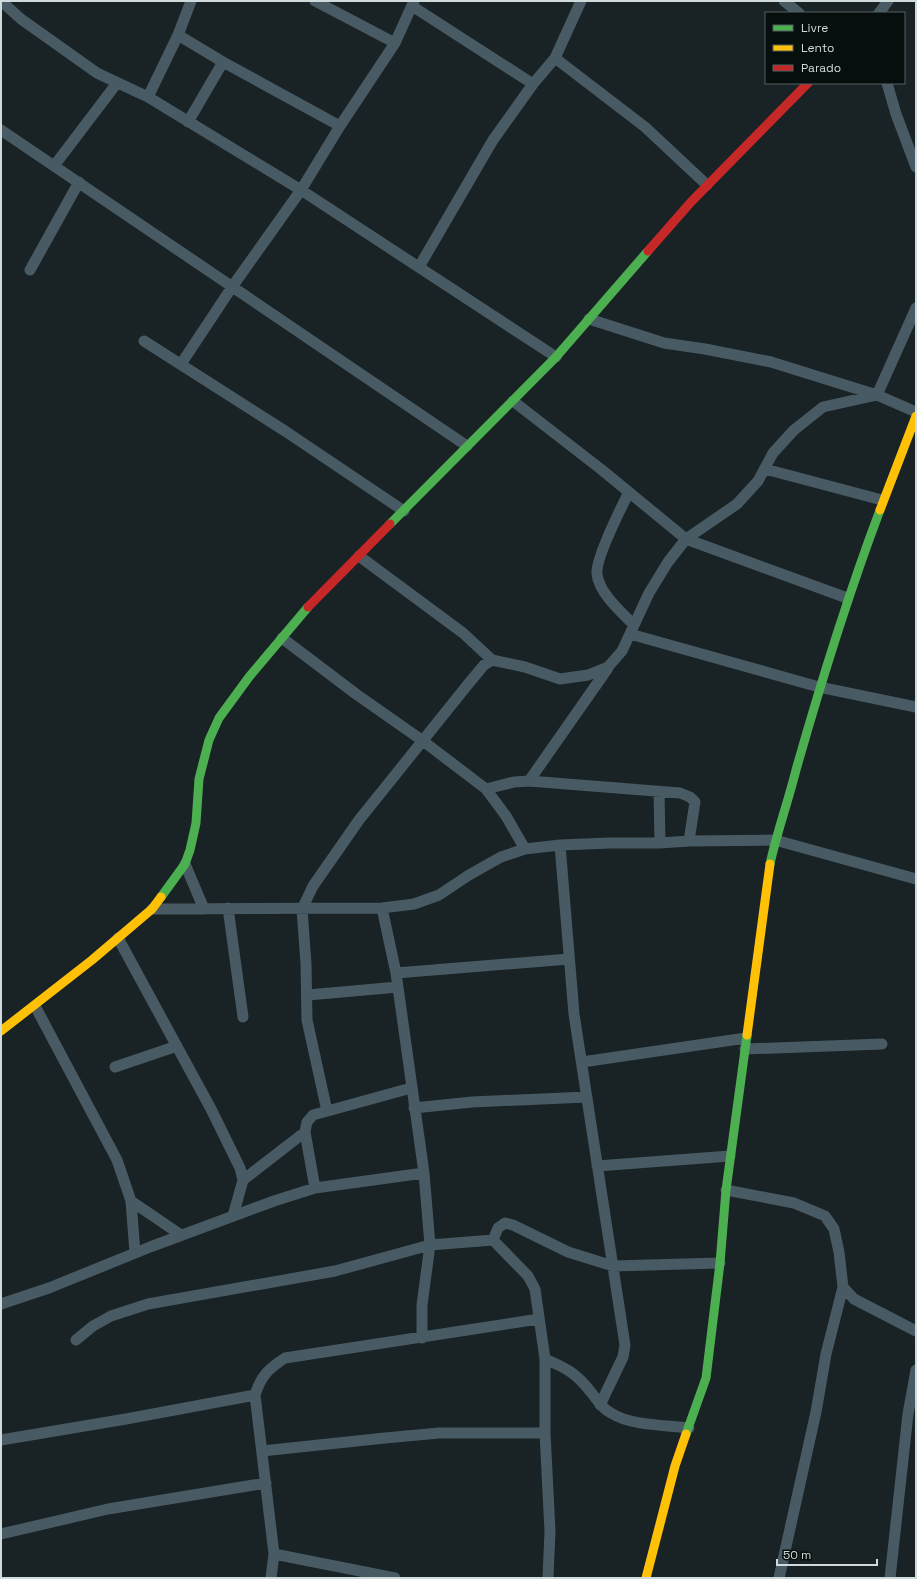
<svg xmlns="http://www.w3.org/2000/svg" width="917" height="1579" viewBox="0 0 917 1579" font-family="'Space Grotesk',sans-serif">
<rect width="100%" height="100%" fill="#192224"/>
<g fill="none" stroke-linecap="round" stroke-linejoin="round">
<path stroke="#485a63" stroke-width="11" d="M 1,1 L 21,19 L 97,73 L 148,97 L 301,190 L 556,357
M 315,1 L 395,43
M 784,1 L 799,13
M 412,6 L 533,84
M 879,13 L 888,1
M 178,35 L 223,62 L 340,126
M 555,58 L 645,127 L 707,185
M 887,83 L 896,114 L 916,167
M 148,97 L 178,35 L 191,1
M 188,122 L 223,62
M 1,130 L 467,446
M 54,166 L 117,83
M 419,267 L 493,140 L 533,84 L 555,58 L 581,1
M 30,270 L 79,182
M 589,319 L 664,343 L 705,349 L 771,362 L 877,395 L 916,412
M 144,341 L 285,431 L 404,511
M 181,364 L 232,287 L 301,190 L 340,126 L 395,43 L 414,1
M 513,401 L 602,470 L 686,539 L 847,598
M 765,469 L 882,500
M 629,492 C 621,508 595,559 597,574 C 599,593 621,612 634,625
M 359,556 L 463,633 L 492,660 L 525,667 L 560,679 L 588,675 L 608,667 L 622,651 L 649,593 L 668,562 L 686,539 L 737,504 L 758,481 L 773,453 L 794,430 L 823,407 L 877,395 L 916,308
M 630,634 L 819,687 L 916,707
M 282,638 L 356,694 L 423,741 L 486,789 L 506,816 L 525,849
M 529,781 L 608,668
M 486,789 L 514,782 L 529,781 L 680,793 L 690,797 L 695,802 L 689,841
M 659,791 L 660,843
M 560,845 L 574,1014 L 625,1345 L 623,1357 L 600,1405
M 185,864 L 204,909
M 228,908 L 243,1017
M 382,908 L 396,973 L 424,1173 L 430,1245 L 422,1305 L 422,1338
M 152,909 L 382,908 L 414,904 L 439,895 L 469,875 L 501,857 L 525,849 L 560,845 L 610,843 L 660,843 L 689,841 L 775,840 L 916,879
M 118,938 L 211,1109 L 240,1168 L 243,1180 L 233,1216
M 396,973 L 569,959
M 308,995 L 398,987
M 35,1006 L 117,1160 L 131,1201 L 135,1253
M 745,1049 L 882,1044
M 582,1062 L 746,1038
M 115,1067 L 177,1046
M 414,1108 L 472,1102 L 587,1097
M 327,1111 L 307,1020 L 306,964 L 302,909 L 313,886 L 359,820 L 469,683 L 484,665 L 492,660
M 597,1166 L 730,1156
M 243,1180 L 305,1132
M 315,1188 L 305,1132 L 307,1122 L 313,1115 L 411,1088
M 726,1190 L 794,1203 L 825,1216 L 834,1229 L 839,1252 L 843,1287 L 826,1354 L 816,1412 L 779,1578
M 131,1201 L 181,1235
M 493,1240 L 498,1228 L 505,1223 L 513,1225 L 568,1252 L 613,1266 L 720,1263
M 843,1287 L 854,1299 L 916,1331
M 1,1304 L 49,1288 L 150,1247 L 274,1201 L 315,1188 L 424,1173
M 76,1340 L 93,1326 L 111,1316 L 148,1304 L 335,1271 L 430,1245 L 493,1240 L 528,1276 L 535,1289 L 545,1359 L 545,1433 L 550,1531 L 548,1578
M 545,1359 C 566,1368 576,1373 590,1391 C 597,1399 601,1408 611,1413 C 631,1426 666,1425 689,1428
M 1,1440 L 126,1419 L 255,1395
M 262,1451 L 385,1438 L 439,1433 L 545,1433
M 1,1534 L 108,1509 L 266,1483
M 274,1554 L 395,1578
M 271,1578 L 274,1554 L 255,1395 C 261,1376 268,1369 285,1358 L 539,1319
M 890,1578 L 908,1414 L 916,1370"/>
<path stroke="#4caf50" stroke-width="9" d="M 390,524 L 556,357 L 648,251
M 770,864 C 777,832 788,802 796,770 C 821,682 848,595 880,510
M 161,897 L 185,864 L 190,850 L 196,823 L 199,779 L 209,740 L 219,718 L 249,677 L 308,607
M 686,1434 L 706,1378 L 720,1263 L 726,1190 L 747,1035"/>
<path stroke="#ffc107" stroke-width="9" d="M 880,510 L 916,416
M 1,1031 L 92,960 L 152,909 L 161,897
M 747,1035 L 770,864
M 646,1578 L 675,1466 L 686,1434"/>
<path stroke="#c62828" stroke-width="9" d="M 648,251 L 691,202 L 808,83
M 308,607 L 390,524"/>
</g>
<rect width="917" height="1579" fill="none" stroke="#cfdadb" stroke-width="4"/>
<rect x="765" y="12" width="140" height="72" fill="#070e0e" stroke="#576060"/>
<rect x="773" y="25" width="20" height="6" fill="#4caf50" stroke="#576060"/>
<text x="801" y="32" font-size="12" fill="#cfdadb">Livre</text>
<rect x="773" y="45" width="20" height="6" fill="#ffc107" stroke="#576060"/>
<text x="801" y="52" font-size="12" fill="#cfdadb">Lento</text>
<rect x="773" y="65" width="20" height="6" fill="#c62828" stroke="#576060"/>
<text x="801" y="72" font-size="12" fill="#cfdadb">Parado</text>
<path d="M777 1559v6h100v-6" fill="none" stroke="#cfdadb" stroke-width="2"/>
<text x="783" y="1559" font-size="12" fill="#cfdadb" stroke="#070e0e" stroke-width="3" paint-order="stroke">50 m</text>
</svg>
